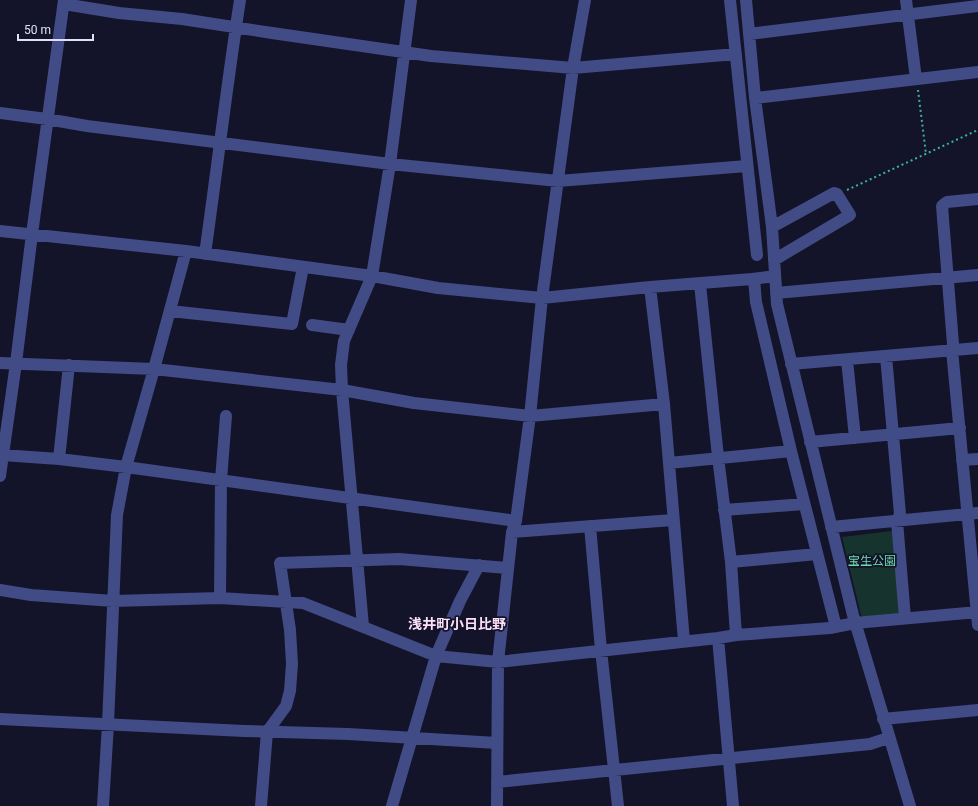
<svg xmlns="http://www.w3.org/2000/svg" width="978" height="806" viewBox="0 0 978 806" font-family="Roboto,'Noto Sans JP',sans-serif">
<rect width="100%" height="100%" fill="#13132a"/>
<path fill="#16342d" d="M 892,531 L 900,614 L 862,619 L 842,537 Z"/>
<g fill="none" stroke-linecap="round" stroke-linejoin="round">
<path stroke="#3ab597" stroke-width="2" stroke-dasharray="2 3" stroke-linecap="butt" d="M 918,90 L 926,154
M 847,190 L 978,130"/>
<path stroke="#414b85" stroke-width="12" d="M 730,0 L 757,255
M 746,0 L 755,98 L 772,227 L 777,304 L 853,615 L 910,806
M 906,0 L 916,79
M 64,4 L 119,13 L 182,19 L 272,33 L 431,56 L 573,68 L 736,54
M 749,34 L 978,6
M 755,98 L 978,72
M 0,113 L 47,119 L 87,126 L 390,164 L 558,181 L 747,166
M 978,199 L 947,202 L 942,206 L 953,344 L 952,350 L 978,625
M 772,227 L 834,193 L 837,194 L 850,215 L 774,260
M 0,231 L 186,251 L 372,276 L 438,288 L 542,298 L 650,287 L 752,279 L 775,276
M 205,254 C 217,169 227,84 240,0
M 754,279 L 756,302 L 791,451 L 836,627
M 700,284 L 718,457 L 731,562 L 736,635
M 650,287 L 664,404 L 684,641
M 776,293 L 978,275
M 170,311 L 292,324 L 303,267
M 312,325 L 349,330
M 886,356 L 900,514 L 897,521 L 905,618
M 847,360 L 855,438
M 0,363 L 154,369 L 342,390 L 414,403 L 530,416 L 664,404
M 791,364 L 978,348
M 810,442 L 960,428
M 2,455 L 59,459 L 126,467 L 516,521
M 59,459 L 69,365
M 962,460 L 978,459
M 669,463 L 791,451
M 0,476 L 16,363 L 32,234 L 64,0
M 724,510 L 804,504
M 590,526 L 601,650 L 618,806
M 831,527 L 978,513
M 512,532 L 673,520
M 731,562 L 817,554
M 0,590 L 31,595 L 113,601 L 220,598 L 303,603 L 436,656 L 498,662 L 718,638 L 736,635 L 830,628 L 855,623 L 978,612
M 220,598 L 221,480 L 226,416
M 363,626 L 342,390 L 341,365 L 344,341 L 372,276 L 390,164 L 411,0
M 718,638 L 733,806
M 0,719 L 244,731 L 348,734 L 497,743
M 883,719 L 978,710
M 497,782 L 870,744 L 888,738
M 103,806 L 108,724 L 117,515 L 126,467 L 154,369 L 186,251
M 261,806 L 267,732 L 286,706 L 290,691 L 292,664 L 290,630 L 280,563 L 399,559 L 507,568
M 392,806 L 436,656 L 460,601 L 479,565
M 497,806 L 498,662 L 512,532 L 516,521 L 530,416 L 542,298 L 573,68 L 585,0"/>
</g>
<g text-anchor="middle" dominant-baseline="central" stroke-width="3.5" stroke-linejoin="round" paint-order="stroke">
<g font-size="12" fill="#6dd9aa" stroke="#13132a">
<text x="872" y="561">宝生公園</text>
</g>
<g font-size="14" font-weight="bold" fill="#fde0f8" stroke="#13132a">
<text x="457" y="624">浅井町小日比野</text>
</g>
</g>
<path d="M18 34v6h75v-6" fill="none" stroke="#dee0fd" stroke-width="2"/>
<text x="24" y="34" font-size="12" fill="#dee0fd" stroke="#13132a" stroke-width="3" paint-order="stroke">50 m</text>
</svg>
